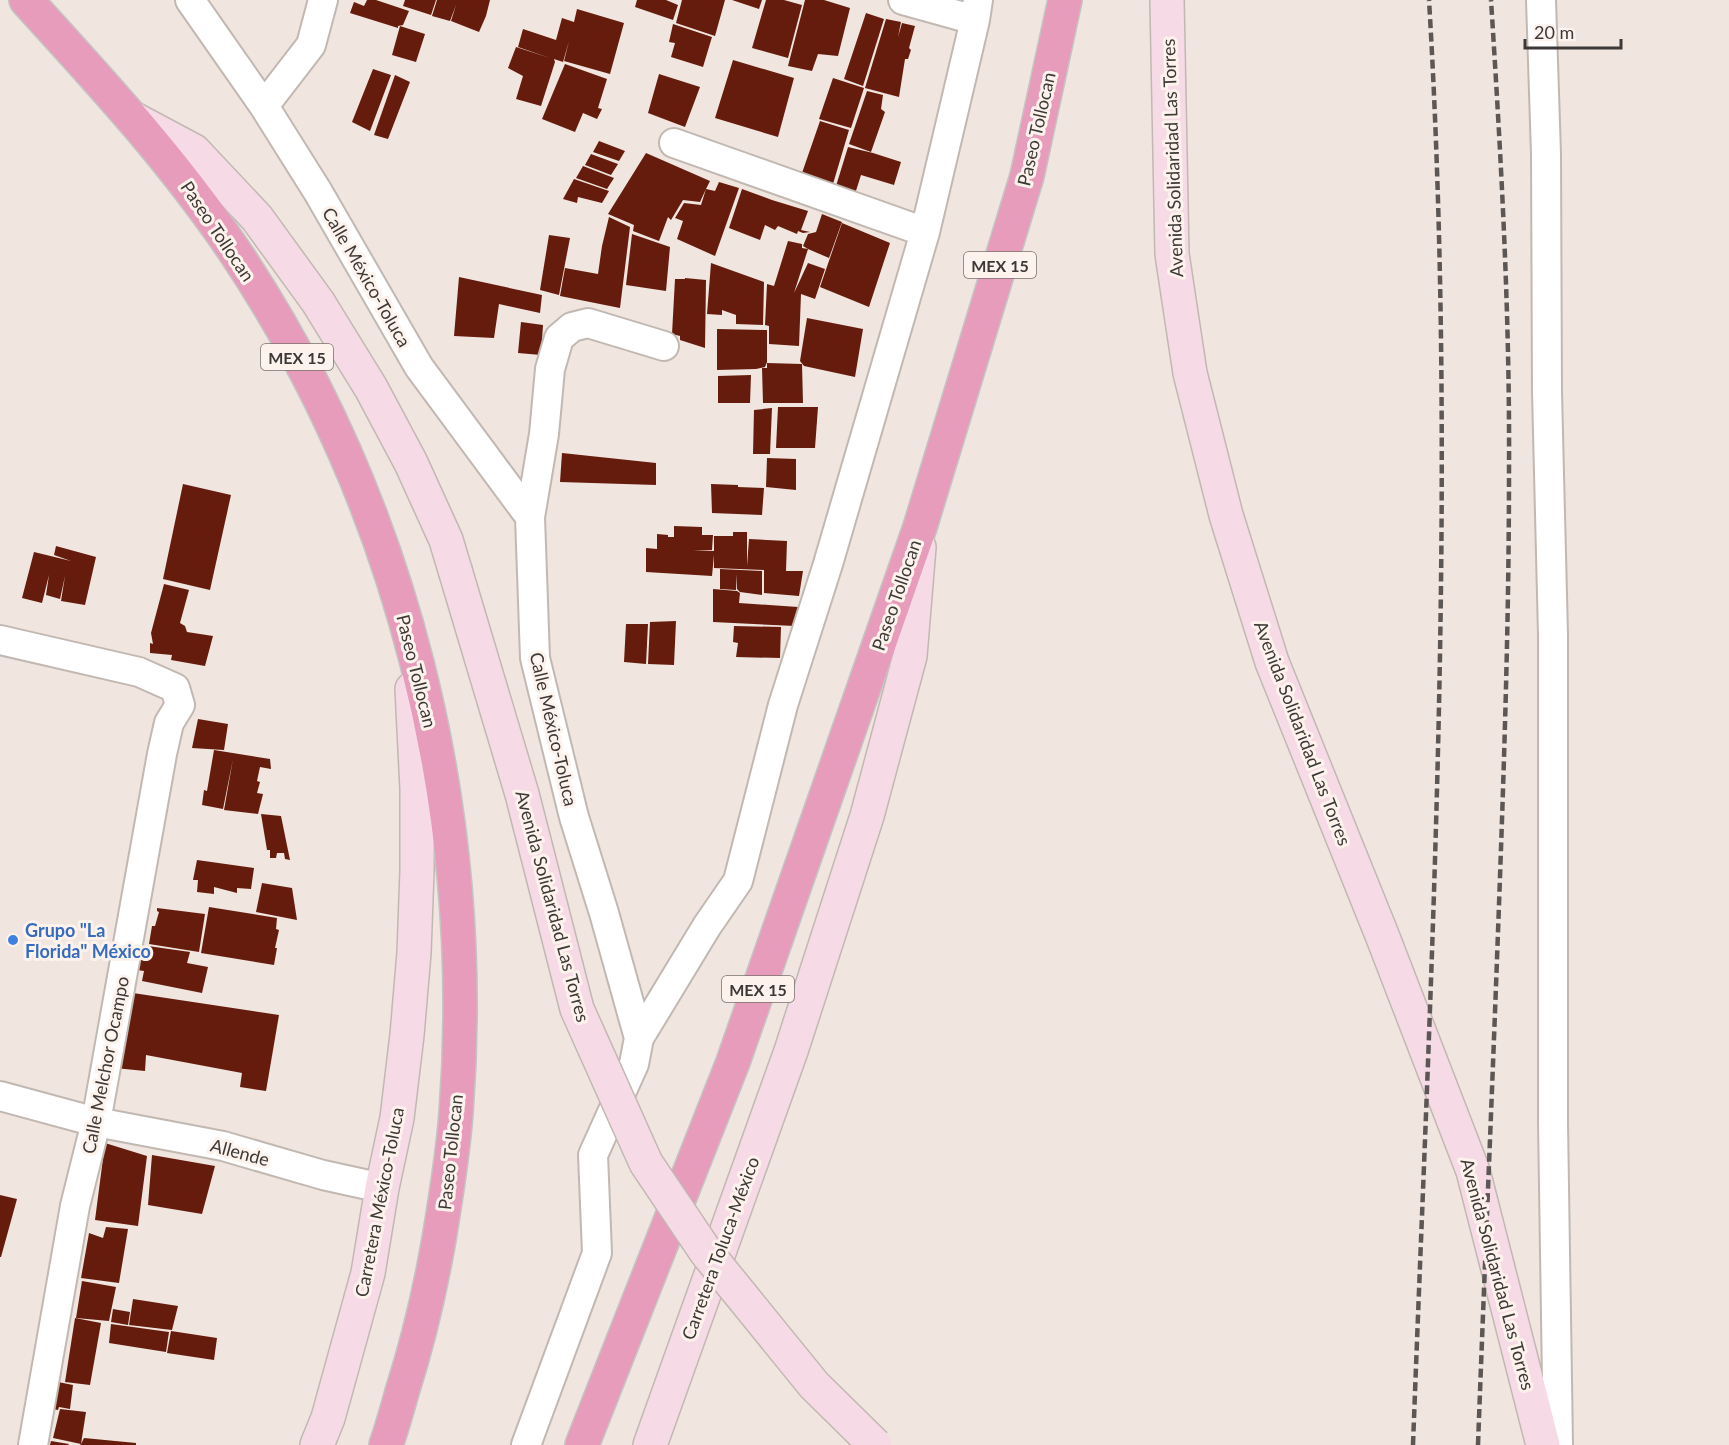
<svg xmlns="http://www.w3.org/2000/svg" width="1729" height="1445" viewBox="0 0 1729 1445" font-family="Lato,sans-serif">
<rect width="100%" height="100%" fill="#f0e5df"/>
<path fill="#661c0d" d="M 367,0 L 376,0 L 409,11 L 403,25 L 398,26 L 398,28 L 350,13 L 354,2 L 364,6 Z
M 405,0 L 436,0 L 431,15 L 403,6 Z
M 437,0 L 490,0 L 486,16 L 479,32 L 451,21 L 456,5 L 450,21 L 432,16 Z
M 637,0 L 666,0 L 678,5 L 673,20 L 635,7 Z
M 682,0 L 725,0 L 715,36 L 676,23 Z
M 732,0 L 762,0 L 759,9 Z
M 766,0 L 784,0 L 802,5 L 788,58 L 752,48 Z
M 805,0 L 824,0 L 850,8 L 838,56 L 818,54 L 812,71 L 788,66 Z
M 577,9 L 624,23 L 610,74 L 564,61 L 569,41 L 563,62 L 554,59 L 555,62 L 541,106 L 516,99 L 523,76 L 508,68 L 516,47 L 550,58 L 518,47 L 523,29 L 556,40 L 562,18 L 574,22 Z
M 866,13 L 884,19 L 863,86 L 844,79 Z
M 886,19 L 901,22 L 898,37 L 902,23 L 915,26 L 909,48 L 911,50 L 908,59 L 905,59 L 899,97 L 865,88 Z
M 673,24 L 712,37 L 703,67 L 671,57 L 675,43 L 669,42 Z
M 400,26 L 425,34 L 416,62 L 392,55 Z
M 733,60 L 794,78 L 778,137 L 715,118 Z
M 565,64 L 607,79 L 598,108 L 602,109 L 597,119 L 583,113 L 575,132 L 542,119 Z
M 373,69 L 391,75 L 370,131 L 352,122 Z
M 659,74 L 700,87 L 685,127 L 648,113 Z
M 395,75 L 410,82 L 388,139 L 374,135 Z
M 833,78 L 864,88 L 851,128 L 819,119 Z
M 867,91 L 883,95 L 881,109 L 885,112 L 871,152 L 849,144 Z
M 820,121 L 849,130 L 833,184 L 802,173 Z
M 599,141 L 625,151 L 619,161 L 593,152 Z
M 848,147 L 873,153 L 901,162 L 894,185 L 861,175 L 855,194 L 836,186 Z
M 646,153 L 710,181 L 706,189 L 715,191 L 719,182 L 739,188 L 715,256 L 677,239 L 683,221 L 675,218 L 684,203 L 701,205 L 706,189 L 700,202 L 683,200 L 671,220 L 668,217 L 659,241 L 633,231 L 634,225 L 608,214 Z
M 591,154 L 618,164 L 611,175 L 585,165 Z
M 583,166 L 614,178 L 607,189 L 576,178 Z
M 574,179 L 609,191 L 602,203 L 578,197 L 577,203 L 563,199 Z
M 742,189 L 772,200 L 808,211 L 801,230 L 810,232 L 803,233 L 798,231 L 797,234 L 778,226 L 775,230 L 765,225 L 760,240 L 729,228 Z
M 822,214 L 842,222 L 829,258 L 808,249 L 794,293 L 808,263 L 825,269 L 815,299 L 801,294 L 799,346 L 769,344 L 769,326 L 765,325 L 767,284 L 774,286 L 788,241 L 802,244 L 802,248 L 808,249 L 803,246 L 808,234 L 816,232 Z
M 609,217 L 630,227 L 620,308 L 560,296 L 565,268 L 598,274 L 602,246 Z
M 842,223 L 890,243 L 869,307 L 820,287 Z
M 632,234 L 670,247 L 666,291 L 626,285 Z
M 549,235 L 570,238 L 559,295 L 540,290 Z
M 711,263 L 764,282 L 763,325 L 736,324 L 736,315 L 722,310 L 722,315 L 707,314 Z
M 459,277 L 542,295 L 540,313 L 499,304 L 494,338 L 454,336 Z
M 685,278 L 706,280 L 705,348 L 680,340 L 680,336 L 672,334 L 675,279 L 685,279 Z
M 807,318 L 863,329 L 855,377 L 804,366 L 800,361 Z
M 521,322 L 543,325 L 541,355 L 518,353 Z
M 717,329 L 767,330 L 767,362 L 765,367 L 756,369 L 717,370 Z
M 767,363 L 802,364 L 803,403 L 763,403 L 762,368 L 767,368 Z
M 751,375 L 750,403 L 718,403 L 718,376 Z
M 778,407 L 818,407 L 815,448 L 776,448 Z
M 772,408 L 770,454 L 753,454 L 754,410 Z
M 562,453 L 656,463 L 656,485 L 560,482 Z
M 767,458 L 796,459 L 796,490 L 766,487 Z
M 183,484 L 231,495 L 210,590 L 163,579 Z
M 711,484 L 738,485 L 738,487 L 764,488 L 762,515 L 712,513 Z
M 674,526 L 702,527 L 702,535 L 713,535 L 712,550 L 693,550 L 714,551 L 714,536 L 733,536 L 733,532 L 747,532 L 747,566 L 749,539 L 787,541 L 786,571 L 803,571 L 799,596 L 764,593 L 764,570 L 714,568 L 714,555 L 712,576 L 646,572 L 646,548 L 657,549 L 657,534 L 668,535 L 668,537 L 674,537 Z
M 56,546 L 96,557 L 85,605 L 61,601 L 65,576 L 60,599 L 46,595 L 49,575 L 42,603 L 22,598 L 34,552 L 71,561 L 54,555 Z
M 720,569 L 762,571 L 762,595 L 740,592 L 737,589 L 737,574 L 736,590 L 720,589 Z
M 164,584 L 189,590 L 180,623 L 185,626 L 187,632 L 213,636 L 205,666 L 171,660 L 172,655 L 150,653 L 150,643 L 153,644 L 151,633 Z
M 713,589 L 737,591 L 740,593 L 739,603 L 798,607 L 795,626 L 713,622 Z
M 676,621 L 674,665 L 648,664 L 650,622 Z
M 626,624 L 648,624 L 646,664 L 624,662 Z
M 734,626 L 781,627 L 780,658 L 736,657 L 738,643 L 733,642 Z
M 198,719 L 228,724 L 224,750 L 192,748 Z
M 214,750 L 270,759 L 271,769 L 260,767 L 257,781 L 260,782 L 257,793 L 263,794 L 258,814 L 224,810 L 233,759 L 223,809 L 202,805 L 204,790 L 207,791 Z
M 261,814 L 281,816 L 290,860 L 285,859 L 284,853 L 277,853 L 276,858 L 270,858 L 270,850 L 267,850 Z
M 197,860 L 254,868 L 251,889 L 237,888 L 237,893 L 214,887 L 214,894 L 197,892 L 198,880 L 193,880 Z
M 262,883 L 292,888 L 297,920 L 256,912 Z
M 209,907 L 277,918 L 276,929 L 279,930 L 275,948 L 277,948 L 274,965 L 201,953 Z
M 157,908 L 205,914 L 199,952 L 149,944 L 152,926 L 155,926 L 159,912 L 157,911 Z
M 141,945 L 190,952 L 187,963 L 208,967 L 202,993 L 142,981 L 144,971 L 137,970 Z
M 133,993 L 279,1015 L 266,1091 L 240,1087 L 242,1073 L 146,1055 L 145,1071 L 115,1068 L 119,1050 L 124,1051 L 127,1023 Z
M 105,1143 L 147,1156 L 138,1226 L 95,1220 Z
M 152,1155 L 215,1166 L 202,1214 L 148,1205 Z
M 0,1195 L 17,1199 L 1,1257 L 0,1257 Z
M 106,1227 L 128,1229 L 119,1283 L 81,1278 L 89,1233 L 103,1238 Z
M 82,1281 L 116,1287 L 109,1321 L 76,1318 Z
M 133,1299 L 178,1306 L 172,1330 L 129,1325 Z
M 113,1309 L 130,1312 L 128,1325 L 111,1322 Z
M 75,1318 L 101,1323 L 90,1385 L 65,1382 Z
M 111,1324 L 169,1332 L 166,1352 L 109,1343 Z
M 171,1331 L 217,1338 L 214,1360 L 167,1353 Z
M 58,1382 L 73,1385 L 70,1409 L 59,1407 L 58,1410 L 53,1409 Z
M 60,1409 L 86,1412 L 81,1444 L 84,1438 L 136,1443 L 136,1445 L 80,1445 L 81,1444 L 53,1438 Z
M 51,1441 L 69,1444 L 68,1445 L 50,1445 Z"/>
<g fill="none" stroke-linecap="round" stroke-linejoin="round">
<g stroke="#c2b8b2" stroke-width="32">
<path id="minor" d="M 190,0 L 264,106 L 318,192 L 419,367 L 530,517 L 535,658 L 574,817 L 604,913 L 639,1038 L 634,1064 L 593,1155 L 597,1253 L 526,1445
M 903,0 L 975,20 L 978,0
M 1541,0 L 1546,154 L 1547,392 L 1553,635 L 1553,1122 L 1558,1445
M 264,106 L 311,45 L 323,0
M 674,143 L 925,232
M 530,517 L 544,434 L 550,369 L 559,338 L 572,327 L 588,323 L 664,346
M 0,640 L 139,672 L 175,688 L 180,705 L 169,723 L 162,754 L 96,1122 L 75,1206 L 33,1445
M 639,1038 L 707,926 L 738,881 L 783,705 L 828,564 L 925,232 L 975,20
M 0,1096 L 96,1122 L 223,1146 L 323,1175 L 382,1188"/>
</g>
<g stroke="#c2b8b2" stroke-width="36">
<path id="secondary" d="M 1167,0 L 1172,254 L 1190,373 L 1226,515 L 1272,662 L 1382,935 L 1473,1171 L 1543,1445
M 134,119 L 194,151 L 257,218 L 318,302 L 371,388 L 411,463 L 446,540 L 455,570
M 317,1445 L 328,1418 L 368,1273 L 382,1188 L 397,1118 L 407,1035 L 414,953 L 417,871 L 417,789 L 412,689
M 650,1445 L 791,1051 L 867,816 L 910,656 L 919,547"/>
</g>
<g stroke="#c5c4c3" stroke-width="36">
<path id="trunk" d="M 26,0 C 99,80 172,159 233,249 C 403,502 479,811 456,1113 C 453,1155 446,1197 439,1239 C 430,1291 418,1342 402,1392 C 397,1410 392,1428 386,1445
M 582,1445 L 733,1062 L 920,527 L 1027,176 L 1065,0"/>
</g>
<use href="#minor" stroke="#fff" stroke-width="28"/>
<use href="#secondary" stroke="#f6dae6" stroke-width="33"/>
<use href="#trunk" stroke="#e79cbb" stroke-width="33"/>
<path stroke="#5c5754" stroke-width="4.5" stroke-dasharray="9 4.5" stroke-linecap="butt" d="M 1413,1445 C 1431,964 1458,482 1429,0
M 1478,1445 C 1484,1283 1491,1121 1497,959 C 1503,796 1509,634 1509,472 C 1510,314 1501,157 1491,0"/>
<g stroke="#c2b8b2" stroke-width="36" stroke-linecap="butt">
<path id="secondary-bridge" d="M 455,570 L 522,794 L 577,1009 L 646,1163 L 706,1252 L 814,1385 L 875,1445"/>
</g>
<use href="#secondary-bridge" stroke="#f6dae6" stroke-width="33"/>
</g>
<circle fill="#3f7fe0" stroke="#fdf3ec" stroke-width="2" cx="13" cy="940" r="6"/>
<g text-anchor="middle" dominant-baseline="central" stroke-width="6" stroke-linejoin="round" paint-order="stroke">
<g fill="#fdf3ec" stroke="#77716d" stroke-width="1.5">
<rect x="964" y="252" width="72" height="26" rx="4.5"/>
<rect x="261" y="344" width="72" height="26" rx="4.5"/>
<rect x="722" y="976" width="72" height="26" rx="4.5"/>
</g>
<g font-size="16" font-weight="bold" fill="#3d3937">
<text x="1000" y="265">MEX 15</text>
<text x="297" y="357">MEX 15</text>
<text x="758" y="989">MEX 15</text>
</g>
<g font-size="18" fill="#3d3937" stroke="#fdf3ec">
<text transform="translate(1036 129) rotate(-77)">Paseo Tollocan</text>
<text transform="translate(1172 158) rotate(-92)">Avenida Solidaridad Las Torres</text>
<text transform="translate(218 231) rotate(56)">Paseo Tollocan</text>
<text transform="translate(367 277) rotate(60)">Calle México-Toluca</text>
<text transform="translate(896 595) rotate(-71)">Paseo Tollocan</text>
<text transform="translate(417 671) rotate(76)">Paseo Tollocan</text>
<text transform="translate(554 729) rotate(77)">Calle México-Toluca</text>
<text transform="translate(1303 733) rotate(69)">Avenida Solidaridad Las Torres</text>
<text transform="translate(553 906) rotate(75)">Avenida Solidaridad Las Torres</text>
<text transform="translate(105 1065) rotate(-79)">Calle Melchor Ocampo</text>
<text transform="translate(240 1152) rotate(15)">Allende</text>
<text transform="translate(450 1152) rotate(-84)">Paseo Tollocan</text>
<text transform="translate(379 1202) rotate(-79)">Carretera México-Toluca</text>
<text transform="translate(720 1248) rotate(-70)">Carretera Toluca-México</text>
<text transform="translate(1498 1274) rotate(75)">Avenida Solidaridad Las Torres</text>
</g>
<g font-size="18" font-weight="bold" fill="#366cbe" stroke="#fdf3ec" text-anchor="start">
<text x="25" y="930">Grupo "La<tspan x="25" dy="21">Florida" México</tspan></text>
</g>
</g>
<path d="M1525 39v9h96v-9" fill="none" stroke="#3d3937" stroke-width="3"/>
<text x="1534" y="39" font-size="18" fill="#3d3937" stroke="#fdf3ec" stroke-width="4.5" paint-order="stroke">20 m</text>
</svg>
